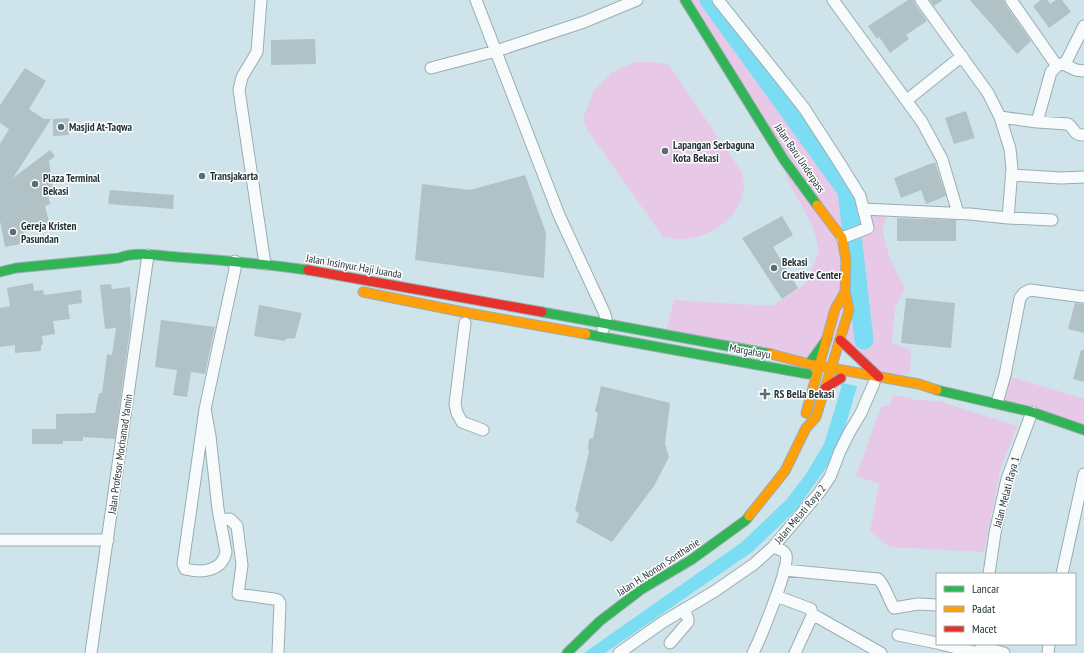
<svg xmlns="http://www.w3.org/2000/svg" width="1084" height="653" viewBox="0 0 1084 653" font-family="'PT Sans Narrow',sans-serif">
<rect width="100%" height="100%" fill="#cee4ea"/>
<path fill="#e7c8e7" d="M 685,0 L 718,0 L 804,108 L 863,209 L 889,210 L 882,229 L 889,256 L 905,289 L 895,308 L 892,343 L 911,350 L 910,373 L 879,377 L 840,340 L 809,364 L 665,334 L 674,300 L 773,306 L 806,283 L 819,251 L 813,227 L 786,177 L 784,160 Z
M 636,62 L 653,62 L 669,65 L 741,171 C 742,175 744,179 744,183 C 744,215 713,237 684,239 C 678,240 670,238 663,237 L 588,131 L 583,119 L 594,90 L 612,72 Z
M 1005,375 L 1084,399 L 1084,431 L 997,403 Z
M 893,395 L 918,400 L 939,401 L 1017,426 L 1000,471 L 984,552 L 890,547 L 870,531 L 879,484 L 856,476 L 881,407 L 890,405 Z"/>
<path fill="#7bddf4" d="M 842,383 L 857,386 L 843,435 L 828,465 L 797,509 L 752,552 L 605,653 L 584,653 L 742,542 L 787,499 L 806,474 L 824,444 L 838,399 Z"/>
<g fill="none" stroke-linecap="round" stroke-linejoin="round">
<path stroke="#7bddf4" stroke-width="19" d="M 709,0 L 847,191 L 864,340"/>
</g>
<path fill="#b1c2c7" d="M 908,0 L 914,0 L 915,4 L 927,21 L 906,35 L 909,39 L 890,53 L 879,37 L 877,39 L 868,26 Z
M 930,0 L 943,0 L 934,6 Z
M 970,0 L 1004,0 L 1005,4 L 1031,41 L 1017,54 Z
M 1041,0 L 1048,0 L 1050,4 L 1056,0 L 1062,0 L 1071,12 L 1049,28 L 1033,6 Z
M 315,39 L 316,64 L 271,65 L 271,40 Z
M 25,68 L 46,81 L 29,109 L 44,119 L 51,119 L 13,178 L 50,150 L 55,156 L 49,161 L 54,193 L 48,194 L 50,204 L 45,206 L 50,226 L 24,232 L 26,243 L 5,247 L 0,221 L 0,144 L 9,129 L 0,123 L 0,105 Z
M 966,111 L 975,138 L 954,144 L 945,118 Z
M 69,118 L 69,135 L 53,136 L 53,119 Z
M 935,162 L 946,196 L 926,204 L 921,190 L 901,198 L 894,178 Z
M 525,175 L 546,233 L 544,278 L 415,260 L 422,184 L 470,190 Z
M 110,190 L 174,195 L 173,209 L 108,204 Z
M 782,216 L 793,235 L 773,247 L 798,288 L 782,299 L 742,238 Z
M 897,218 L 956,220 L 956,241 L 897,241 Z
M 33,283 L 34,291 L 43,290 L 44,295 L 81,290 L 82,303 L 68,305 L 70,319 L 53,321 L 55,334 L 42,336 L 43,345 L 41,345 L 41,351 L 15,353 L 15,345 L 0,347 L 0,308 L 10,306 L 7,288 Z
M 111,284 L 112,289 L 130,287 L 131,303 L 130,303 L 131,322 L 115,439 L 83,437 L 83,441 L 63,441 L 63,444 L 32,444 L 32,429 L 56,429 L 56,414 L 95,413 L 99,393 L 102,393 L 107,354 L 112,355 L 116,328 L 105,329 L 100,285 Z
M 906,298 L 955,303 L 951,348 L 901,343 Z
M 1075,303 L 1084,304 L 1084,333 L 1068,329 Z
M 259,305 L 302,313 L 295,338 L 285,339 L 285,341 L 254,336 Z
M 161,320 L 215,327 L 205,374 L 191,372 L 187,397 L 173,395 L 177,370 L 155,367 Z
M 1081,350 L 1084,350 L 1084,382 L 1073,379 Z
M 601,386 L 670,403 L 665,444 L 669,457 L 654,486 L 612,542 L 576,522 L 579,514 L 575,510 L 589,452 L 588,448 L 589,439 L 593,438 L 598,413 L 595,411 Z"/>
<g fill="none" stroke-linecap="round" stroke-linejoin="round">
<g stroke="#9bacb1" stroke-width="13">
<path id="street" d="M 261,0 L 257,52 L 242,77 L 239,90 L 265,264
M 476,0 L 559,215 L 604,312 L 606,318 L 603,329
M 718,0 L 804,108 L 839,162 L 860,196 L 868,228 L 842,238
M 833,0 L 922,122 L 942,159 L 958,213
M 921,0 L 988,93 L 1000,117 L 1010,149 L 1012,169 L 1008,218
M 1011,0 L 1057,66
M 1063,64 L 1076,70 L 1084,71
M 431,68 L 496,51 L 584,22 L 637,0
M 907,100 L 962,56
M 1000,117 L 1037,122 L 1068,124 C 1076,129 1072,135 1084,135
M 1037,122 L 1051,72 L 1057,66 L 1066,62 L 1084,26
M 1011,175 L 1061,178 L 1084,177
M 863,209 L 970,214 L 1008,218 L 1052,220
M 465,323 L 455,404 L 457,413 L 462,422 L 483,430
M 997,403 L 1005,375 L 1020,298 L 1024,293 L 1030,290 L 1084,297
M 205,409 L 183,564 L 185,569 C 201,573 222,572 226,552 L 218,509 L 210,436 L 205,409 L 235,269 L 235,261
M 220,520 L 230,519 L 237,526 L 242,565 L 238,594 L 274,599 L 278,600 L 280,603 L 278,653
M 0,540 L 108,540
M 784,570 L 878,579 C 884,583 889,600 894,608 L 918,604 L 937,605
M 989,574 L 995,533 L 1007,479 L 1032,412
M 1062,574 L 1084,474
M 776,596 L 811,609 L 812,616 L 795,653
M 812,614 L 881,653
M 898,635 L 937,643
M 670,643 L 688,622 L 688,619 L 684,609
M 940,644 L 979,653
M 981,647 L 1004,653
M 91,653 L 148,255
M 619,653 L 663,622 L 715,591 L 754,564 L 773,547 L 819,493 L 830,477 L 840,451 L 849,433 L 861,413 L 874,383
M 753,653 C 760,639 790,567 786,555 C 784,550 778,549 773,547
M 1048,653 L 1049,644"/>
</g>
<g stroke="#9bacb1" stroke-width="11">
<path id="fast" d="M 685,0 L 784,160 L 817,205
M 0,272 L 16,268 L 119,258 C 136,251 159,256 177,257 C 221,260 264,264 308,270
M 542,312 L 771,354
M 586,334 L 808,374
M 809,364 L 827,339
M 937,390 L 1032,412 L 1084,430
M 567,653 L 600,621 L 642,589 L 691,560 L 746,520 L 749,516"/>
</g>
<g stroke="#9bacb1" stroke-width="11">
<path id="slow" d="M 363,292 L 468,313 L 586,334
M 771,354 L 809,364 L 919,384 L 937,390
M 806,413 L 835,309 L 845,292
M 749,516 L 785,471 L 806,428 L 816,417 L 849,310 L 845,292 L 846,260 L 842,238 L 817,205"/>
</g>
<g stroke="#9bacb1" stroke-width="11">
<path id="jam" d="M 308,270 L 542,312
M 840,340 L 879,377
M 825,388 L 841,378"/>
</g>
<use href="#street" stroke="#f8fbfc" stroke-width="11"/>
<use href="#fast" stroke="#30b455" stroke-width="9"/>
<use href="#slow" stroke="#ff9f0a" stroke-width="9"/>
<use href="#jam" stroke="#e5322d" stroke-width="9"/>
</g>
<g fill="#5c6e73" stroke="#fff" stroke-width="1.5">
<circle cx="61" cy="127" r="4"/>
<circle cx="665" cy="151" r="4"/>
<circle cx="202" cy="176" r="4"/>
<circle cx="35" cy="184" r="4"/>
<circle cx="13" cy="232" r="4"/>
<circle cx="774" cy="268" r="4"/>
<path d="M763 388h4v4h4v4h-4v4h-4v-4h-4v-4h4z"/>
</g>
<g text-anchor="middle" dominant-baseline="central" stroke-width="3" stroke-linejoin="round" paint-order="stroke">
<g font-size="11" font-weight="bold" fill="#1f2f33" stroke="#fff" text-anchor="start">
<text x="69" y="127">Masjid At-Taqwa</text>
<text x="673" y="145">Lapangan Serbaguna<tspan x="673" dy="13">Kota Bekasi</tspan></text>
<text x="210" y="176">Transjakarta</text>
<text x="43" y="178">Plaza Terminal<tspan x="43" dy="13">Bekasi</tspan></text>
<text x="21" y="226">Gereja Kristen<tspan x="21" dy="13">Pasundan</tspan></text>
<text x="782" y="262">Bekasi<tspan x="782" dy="13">Creative Center</tspan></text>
<text x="774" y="394">RS Bella Bekasi</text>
</g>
<g font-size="11" fill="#1f2f33" stroke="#fff">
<text transform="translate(800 158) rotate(56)">Jalan Baru Underpass</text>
<text transform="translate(354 266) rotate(10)">Jalan Insinyur Haji Juanda</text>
<text transform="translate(750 351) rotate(10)">Margahayu</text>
<text transform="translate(120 454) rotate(-82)">Jalan Profesor Mochamad Yamin</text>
<text transform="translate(1006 492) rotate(-75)">Jalan Melati Raya 1</text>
<text transform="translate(800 514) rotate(-50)">Jalan Melati Raya 2</text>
<text transform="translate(658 567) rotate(-33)">Jalan H. Nonon Sonthanie</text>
</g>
</g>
<rect x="936" y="573" width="140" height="72" fill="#ffffff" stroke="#a5acad"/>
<rect x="944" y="586" width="20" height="6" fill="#30b455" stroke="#a5acad"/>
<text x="972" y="593" font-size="12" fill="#1f2f33">Lancar</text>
<rect x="944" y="606" width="20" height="6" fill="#ff9f0a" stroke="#a5acad"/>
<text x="972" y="613" font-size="12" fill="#1f2f33">Padat</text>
<rect x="944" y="626" width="20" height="6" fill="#e5322d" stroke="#a5acad"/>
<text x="972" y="633" font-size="12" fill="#1f2f33">Macet</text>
</svg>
